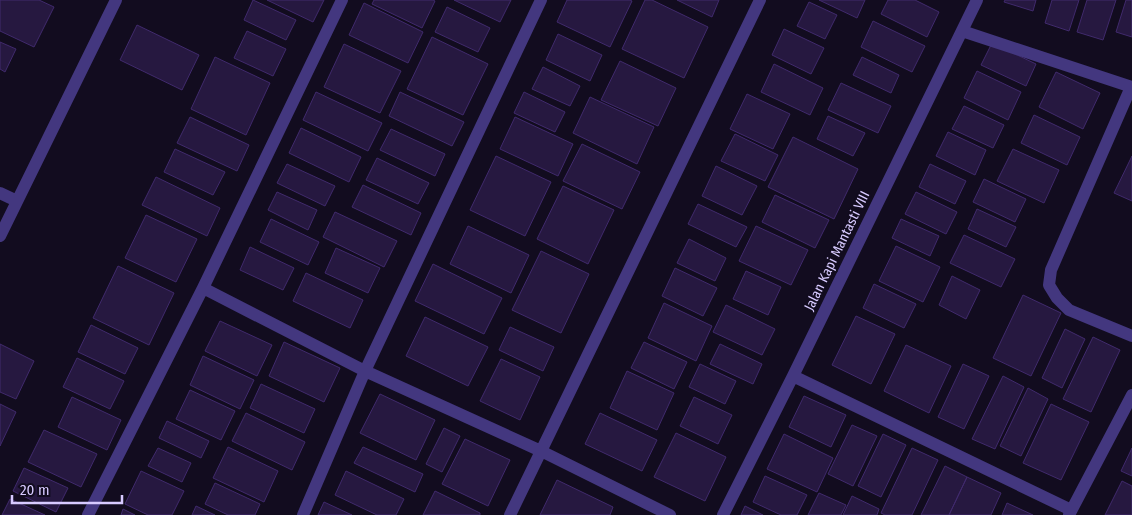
<svg xmlns="http://www.w3.org/2000/svg" width="1132" height="515" viewBox="0 0 1132 515" font-family="'Fira Sans Condensed',sans-serif">
<rect width="100%" height="100%" fill="#120c1f"/>
<path fill="#261840" stroke="#402a6c" d="M 0,0 L 39,0 L 54,7 L 34,47 L 0,31 Z
M 253,0 L 296,20 L 286,40 L 244,20 Z
M 267,0 L 324,0 L 313,22 Z
M 374,0 L 433,0 L 435,1 L 422,28 L 372,4 Z
M 454,0 L 511,0 L 500,22 Z
M 567,0 L 630,0 L 632,1 L 610,47 L 557,22 Z
M 645,0 L 652,0 L 708,27 L 684,78 L 622,49 Z
M 677,0 L 719,0 L 712,17 Z
M 819,0 L 865,0 L 857,18 Z
M 888,0 L 915,0 L 939,12 L 927,37 L 881,14 Z
M 1005,0 L 1036,0 L 1033,11 L 1004,2 Z
M 1052,0 L 1079,0 L 1069,31 L 1045,23 Z
M 1087,0 L 1116,0 L 1103,40 L 1077,32 Z
M 1126,0 L 1132,0 L 1132,37 L 1116,32 Z
M 809,2 L 837,15 L 825,39 L 797,26 Z
M 364,3 L 423,32 L 408,63 L 349,35 Z
M 447,7 L 490,28 L 478,52 L 435,32 Z
M 873,21 L 925,46 L 912,72 L 861,47 Z
M 137,25 L 199,55 L 182,90 L 120,60 Z
M 784,29 L 824,48 L 811,74 L 772,55 Z
M 247,31 L 286,49 L 273,76 L 234,58 Z
M 558,34 L 602,55 L 590,81 L 546,60 Z
M 432,37 L 488,64 L 463,115 L 407,89 Z
M 0,42 L 16,49 L 5,72 L 0,69 Z
M 992,43 L 1036,64 L 1026,86 L 981,65 Z
M 344,44 L 401,71 L 380,113 L 324,87 Z
M 215,57 L 270,83 L 246,135 L 191,109 Z
M 862,57 L 899,75 L 891,93 L 853,75 Z
M 620,61 L 676,88 L 658,126 L 601,100 Z
M 774,64 L 823,88 L 810,115 L 761,92 Z
M 543,67 L 580,86 L 570,106 L 532,89 Z
M 977,71 L 1021,92 L 1008,120 L 964,98 Z
M 1056,72 L 1100,93 L 1083,129 L 1039,107 Z
M 841,83 L 891,106 L 878,133 L 828,110 Z
M 316,92 L 382,123 L 368,151 L 303,120 Z
M 400,92 L 464,122 L 452,146 L 389,116 Z
M 524,92 L 565,112 L 555,132 L 514,113 Z
M 747,94 L 790,114 L 773,149 L 730,129 Z
M 590,97 L 654,127 L 637,164 L 573,133 Z
M 964,106 L 1004,125 L 993,148 L 952,129 Z
M 1034,115 L 1080,137 L 1067,165 L 1021,143 Z
M 828,116 L 865,133 L 853,156 L 817,139 Z
M 190,117 L 249,145 L 237,171 L 177,143 Z
M 515,117 L 573,144 L 558,176 L 500,149 Z
M 301,128 L 361,157 L 349,182 L 289,153 Z
M 391,129 L 445,154 L 435,176 L 380,150 Z
M 948,132 L 986,150 L 975,175 L 936,156 Z
M 735,134 L 778,155 L 765,181 L 721,161 Z
M 793,137 L 858,169 L 834,219 L 768,187 Z
M 582,144 L 640,172 L 622,209 L 563,181 Z
M 175,149 L 225,172 L 213,195 L 164,172 Z
M 1013,149 L 1059,170 L 1044,203 L 997,181 Z
M 496,156 L 551,182 L 525,236 L 470,210 Z
M 1132,156 L 1132,201 L 1114,193 Z
M 377,158 L 429,183 L 418,204 L 366,180 Z
M 287,164 L 335,186 L 325,206 L 277,183 Z
M 930,164 L 966,181 L 955,204 L 919,187 Z
M 716,166 L 757,186 L 742,215 L 702,196 Z
M 156,177 L 220,208 L 207,236 L 142,205 Z
M 984,179 L 1026,199 L 1015,222 L 973,202 Z
M 363,185 L 421,213 L 411,235 L 352,207 Z
M 563,186 L 614,210 L 588,264 L 537,239 Z
M 277,192 L 317,210 L 308,230 L 268,210 Z
M 916,192 L 957,212 L 946,234 L 905,214 Z
M 775,195 L 829,220 L 815,248 L 762,222 Z
M 698,204 L 747,227 L 736,247 L 688,224 Z
M 977,209 L 1016,227 L 1006,247 L 968,229 Z
M 335,212 L 397,241 L 384,267 L 323,237 Z
M 146,215 L 197,239 L 176,282 L 125,258 Z
M 271,219 L 319,242 L 308,265 L 260,242 Z
M 901,219 L 939,236 L 930,256 L 892,238 Z
M 468,226 L 529,255 L 511,293 L 450,264 Z
M 756,226 L 808,250 L 791,285 L 739,261 Z
M 964,235 L 1015,259 L 1001,287 L 950,263 Z
M 689,239 L 726,258 L 715,281 L 677,263 Z
M 896,246 L 940,267 L 923,302 L 879,281 Z
M 250,247 L 294,268 L 283,290 L 240,270 Z
M 336,248 L 380,268 L 368,293 L 325,273 Z
M 541,251 L 589,274 L 561,333 L 512,310 Z
M 433,264 L 502,298 L 484,334 L 415,301 Z
M 118,266 L 174,293 L 149,345 L 93,318 Z
M 675,268 L 717,288 L 703,316 L 662,296 Z
M 746,271 L 781,287 L 768,315 L 733,299 Z
M 306,273 L 363,300 L 350,328 L 293,301 Z
M 952,276 L 980,290 L 966,319 L 939,305 Z
M 874,284 L 916,304 L 904,328 L 863,308 Z
M 1023,295 L 1061,313 L 1031,376 L 993,358 Z
M 664,303 L 712,326 L 696,361 L 648,338 Z
M 726,305 L 775,329 L 762,355 L 713,332 Z
M 856,316 L 895,334 L 871,384 L 832,365 Z
M 425,317 L 488,347 L 468,386 L 406,356 Z
M 220,321 L 272,345 L 257,376 L 205,351 Z
M 91,325 L 138,348 L 125,374 L 78,352 Z
M 510,327 L 554,347 L 543,371 L 499,350 Z
M 1065,329 L 1085,339 L 1062,388 L 1042,378 Z
M 1093,337 L 1120,350 L 1091,412 L 1063,399 Z
M 284,342 L 340,368 L 324,402 L 269,376 Z
M 644,342 L 687,362 L 674,389 L 631,368 Z
M 0,344 L 34,361 L 16,399 L 0,392 Z
M 720,344 L 762,364 L 753,384 L 710,364 Z
M 906,345 L 951,366 L 929,413 L 884,391 Z
M 203,356 L 254,380 L 240,409 L 190,385 Z
M 77,358 L 124,381 L 110,409 L 63,387 Z
M 501,359 L 540,377 L 520,420 L 480,401 Z
M 700,364 L 736,381 L 725,404 L 689,387 Z
M 963,364 L 989,376 L 964,429 L 938,417 Z
M 627,371 L 674,393 L 657,430 L 610,408 Z
M 1003,376 L 1024,387 L 995,449 L 972,439 Z
M 261,384 L 315,409 L 304,433 L 250,408 Z
M 1028,388 L 1048,399 L 1021,456 L 1000,446 Z
M 190,390 L 235,411 L 221,440 L 176,419 Z
M 380,394 L 435,420 L 416,460 L 360,433 Z
M 804,396 L 846,415 L 831,447 L 789,427 Z
M 72,397 L 121,420 L 107,450 L 58,427 Z
M 694,397 L 732,415 L 718,444 L 680,426 Z
M 0,404 L 16,412 L 0,446 Z
M 1051,404 L 1089,422 L 1061,480 L 1023,463 Z
M 246,413 L 305,442 L 292,470 L 232,441 Z
M 600,413 L 657,440 L 642,471 L 585,444 Z
M 167,421 L 209,441 L 201,458 L 159,438 Z
M 852,425 L 877,436 L 853,486 L 828,474 Z
M 444,428 L 460,436 L 442,472 L 426,464 Z
M 44,430 L 97,454 L 81,487 L 28,462 Z
M 676,433 L 726,457 L 705,501 L 654,477 Z
M 784,434 L 833,458 L 817,492 L 767,469 Z
M 883,434 L 906,445 L 881,497 L 858,486 Z
M 465,439 L 510,460 L 488,506 L 442,484 Z
M 228,447 L 278,471 L 264,502 L 213,478 Z
M 363,447 L 423,474 L 415,492 L 354,463 Z
M 158,448 L 191,463 L 182,482 L 148,466 Z
M 912,448 L 938,460 L 912,515 L 885,515 L 881,513 Z
M 1132,448 L 1132,476 L 1121,471 Z
M 945,466 L 967,477 L 949,515 L 921,515 Z
M 24,468 L 68,488 L 56,512 L 13,491 Z
M 141,471 L 184,491 L 172,515 L 148,515 L 125,504 Z
M 346,471 L 404,499 L 396,515 L 377,515 L 335,495 Z
M 765,476 L 807,495 L 797,515 L 781,515 L 753,502 Z
M 967,477 L 1001,493 L 991,515 L 949,515 Z
M 557,480 L 613,507 L 610,515 L 540,515 Z
M 1122,481 L 1132,486 L 1132,515 L 1105,515 Z
M 215,483 L 260,504 L 255,515 L 228,515 L 205,504 Z
M 435,491 L 480,513 L 480,515 L 423,515 Z
M 819,493 L 846,505 L 841,515 L 808,515 Z
M 852,496 L 879,509 L 877,515 L 843,515 Z
M 10,499 L 45,515 L 2,515 Z
M 324,502 L 352,515 L 318,515 Z
M 1007,503 L 1033,515 L 1002,515 Z
M 196,506 L 215,515 L 192,515 Z
M 745,506 L 763,515 L 741,515 Z
M 123,509 L 135,515 L 121,515 Z"/>
<g fill="none" stroke-linecap="round" stroke-linejoin="round">
<path stroke="#43377f" stroke-width="12" d="M 962,31 L 1132,87
M 1131,87 L 1051,270 L 1049,285 L 1057,298 L 1069,310 L 1132,336
M 0,193 L 17,201
M 0,236 L 116,0
M 203,288 L 365,371 L 541,451 L 670,515
M 793,376 L 1071,510
M 88,515 L 203,288 L 342,0
M 303,515 L 365,371 L 541,0
M 510,515 L 760,0
M 723,515 L 793,376 L 977,0
M 1069,515 L 1132,395"/>
</g>
<g text-anchor="middle" dominant-baseline="central" stroke-width="4" stroke-linejoin="round" paint-order="stroke">
<g font-size="14" fill="#d7caff" stroke="#120c1f">
<text transform="translate(837 251) rotate(-64)">Jalan Kapi Mantasti VIII</text>
</g>
</g>
<path d="M12 495v8h110v-8" fill="none" stroke="#d7caff" stroke-width="2.5"/>
<text x="20" y="495" font-size="15" fill="#d7caff" stroke="#120c1f" stroke-width="4" paint-order="stroke">20 m</text>
</svg>
